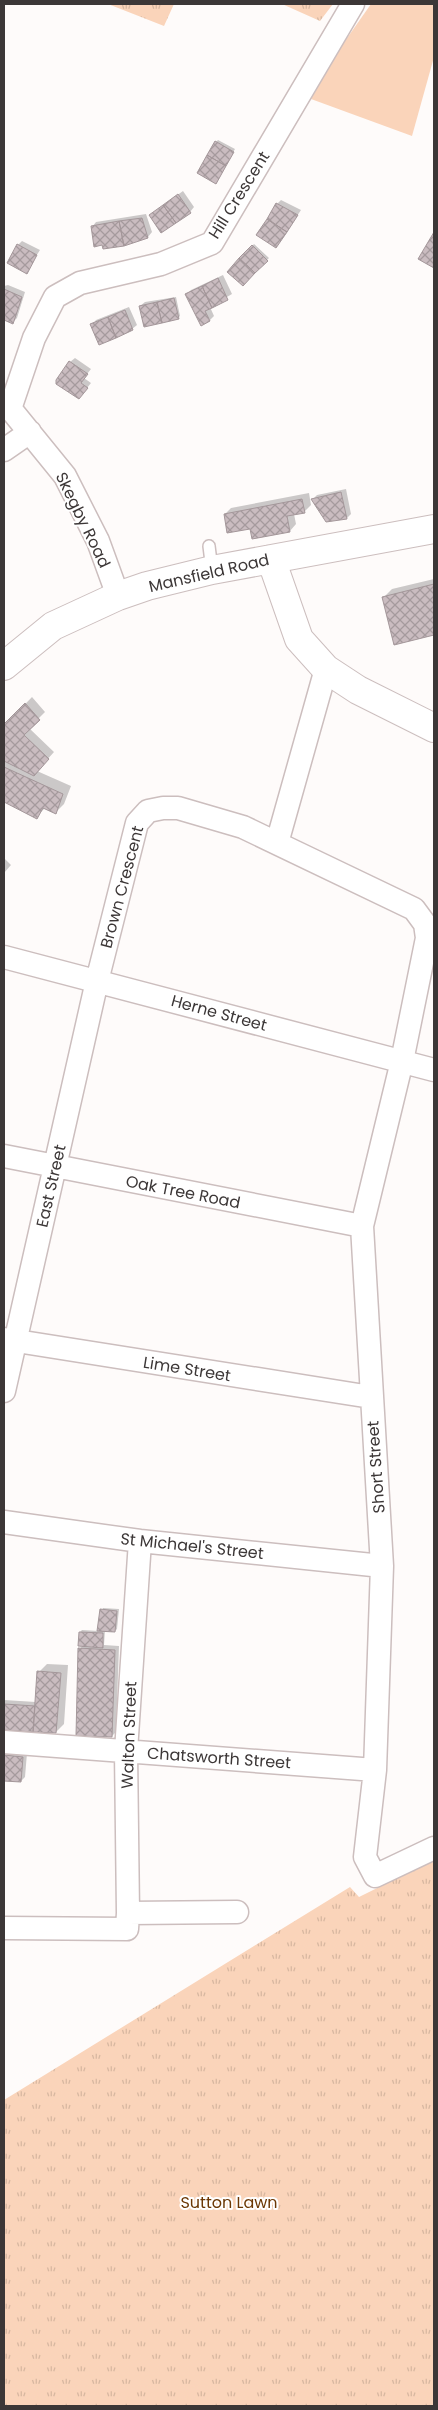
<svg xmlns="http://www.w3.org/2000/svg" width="438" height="2410" viewBox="0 0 438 2410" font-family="Poppins,sans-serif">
<defs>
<pattern id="park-tufts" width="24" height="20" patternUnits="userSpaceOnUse" patternTransform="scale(1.25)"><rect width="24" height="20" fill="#fad4ba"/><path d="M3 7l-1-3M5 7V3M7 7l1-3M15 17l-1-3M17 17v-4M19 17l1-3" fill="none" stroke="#d7b7a0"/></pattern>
<pattern id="building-cross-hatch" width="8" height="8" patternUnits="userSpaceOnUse" patternTransform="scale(1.25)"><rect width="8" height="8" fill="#cabcc0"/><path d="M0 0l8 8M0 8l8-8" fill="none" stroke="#a59a9d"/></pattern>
</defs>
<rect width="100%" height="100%" fill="#fefbfa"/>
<path fill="#fad4ba" d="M 371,4 L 434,4 L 434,57 L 412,136 L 311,99 L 345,41 Z"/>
<path fill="url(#park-tufts)" d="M 108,4 L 174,4 L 164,26 Z
M 282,4 L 333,4 L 320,21 Z
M 434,1860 L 434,2406 L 4,2406 L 4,2100 L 350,1887 L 359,1897 Z"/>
<path fill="#0003" d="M 218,140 L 235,149 L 216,182 L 216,142 Z
M 183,191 L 194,207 L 190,212 L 169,201 Z
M 281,200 L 301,210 L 280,242 L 277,204 Z
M 146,214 L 152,232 L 148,237 L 104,248 L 92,227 L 96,222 Z
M 22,241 L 40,250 L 26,272 L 18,245 Z
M 254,244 L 269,258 L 243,284 L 229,272 Z
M 223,275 L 232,294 L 210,307 L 214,316 L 210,320 L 187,294 L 191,290 Z
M 8,285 L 25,292 L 17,318 L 12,323 L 4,319 L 4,286 Z
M 176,297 L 180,316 L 178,318 L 140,306 L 145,302 Z
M 129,307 L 137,325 L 132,329 L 92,325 L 96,320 Z
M 75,358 L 91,369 L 84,378 L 91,383 L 83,393 L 70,362 Z
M 346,489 L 351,514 L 347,518 L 313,499 L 317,495 Z
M 309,493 L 311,505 L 304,512 L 294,514 L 296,524 L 290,531 L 253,538 L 251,527 L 225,514 L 231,508 Z
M 434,579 L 434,634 L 395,643 L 384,597 L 392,589 Z
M 32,697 L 45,712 L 29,728 L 54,752 L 37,771 L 71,786 L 64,804 L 56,812 L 45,808 L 36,817 L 4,801 L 4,726 Z
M 4,858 L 11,865 L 4,873 Z
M 103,1608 L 119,1609 L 117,1629 L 115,1631 L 105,1630 L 104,1645 L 119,1646 L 116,1732 L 112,1736 L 80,1649 L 83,1645 L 80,1632 L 82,1630 L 99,1631 Z
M 47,1664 L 68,1665 L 64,1724 L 56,1732 L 4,1729 L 4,1700 L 36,1702 L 39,1672 Z
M 4,1751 L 27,1753 L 25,1777 L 21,1781 L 4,1780 Z"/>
<path fill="url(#building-cross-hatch)" stroke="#a4979a" d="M 215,141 L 234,152 L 226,166 L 207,155 Z
M 207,155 L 226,166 L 216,184 L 197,173 Z
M 178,194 L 191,213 L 176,223 L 163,205 Z
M 276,203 L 298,215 L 287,232 L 267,219 Z
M 163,205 L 176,223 L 161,233 L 149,215 Z
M 142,218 L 148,238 L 124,246 L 119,221 Z
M 267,219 L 287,232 L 276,248 L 256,235 Z
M 119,221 L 124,246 L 103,249 L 102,245 L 94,247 L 91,226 Z
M 434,232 L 434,268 L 418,259 Z
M 17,244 L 37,255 L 27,274 L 7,263 Z
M 252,245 L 268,261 L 255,273 L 239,258 Z
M 239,258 L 255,273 L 243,286 L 227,272 Z
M 218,278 L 228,300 L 212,308 L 202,286 Z
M 202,286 L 212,308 L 205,311 L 210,321 L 201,326 L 185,294 Z
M 4,289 L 22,297 L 13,324 L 4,320 Z
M 174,298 L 179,319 L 162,323 L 157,302 Z
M 157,302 L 162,323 L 144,327 L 139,306 Z
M 125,310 L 133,330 L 116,338 L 108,317 Z
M 108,317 L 116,338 L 99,345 L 90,324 Z
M 69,361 L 88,374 L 81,383 L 88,388 L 79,399 L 56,384 L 56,380 Z
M 341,492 L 347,519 L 326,522 L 311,499 Z
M 302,499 L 305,513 L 287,516 L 290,532 L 252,539 L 250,529 L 227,533 L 224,514 Z
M 434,584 L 434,635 L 394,645 L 382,597 Z
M 25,703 L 40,720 L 24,735 L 49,759 L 34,776 L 4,761 L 4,724 Z
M 4,767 L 63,794 L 56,814 L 43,808 L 37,819 L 4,802 Z
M 100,1609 L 117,1611 L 115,1632 L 97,1631 Z
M 79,1632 L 103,1633 L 103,1648 L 78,1646 Z
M 78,1648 L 115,1650 L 112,1737 L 76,1736 Z
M 37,1671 L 61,1673 L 56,1733 L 33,1732 Z
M 4,1704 L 35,1706 L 33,1732 L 4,1730 Z
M 4,1755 L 23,1757 L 21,1782 L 4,1781 Z"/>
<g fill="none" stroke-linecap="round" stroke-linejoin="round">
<g stroke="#ccbebe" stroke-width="14">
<path id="lane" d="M 209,546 L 212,570"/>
</g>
<g stroke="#ccbebe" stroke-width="25">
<path id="street" d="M 4,401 L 65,476 L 98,541 L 118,596
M 10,409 L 34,338 L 55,297 L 80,283 L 161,264 L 212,243 L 353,4
M 4,450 L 30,432
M 277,843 L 326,669
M 4,957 L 434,1070
M 4,1156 L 362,1226
M 4,1339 L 371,1397
M 4,1391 L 97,981 L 137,823 L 148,811 L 163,808 L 178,808 L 243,827 L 414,909 L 425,924 L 427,938 L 402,1061 L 362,1226 L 382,1566 L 375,1770 L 365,1857 L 375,1876 L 434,1848
M 4,1522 L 140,1541 L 382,1566
M 4,1742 L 375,1770
M 128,1913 L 237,1912
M 4,1928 L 127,1929 L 128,1913 L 126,1751 L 140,1541"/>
</g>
<g stroke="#ccbebe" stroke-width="30">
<path id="secondary" d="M 271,559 L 299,639 L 326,669 L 358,690 L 434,728
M 4,666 L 53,626 L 118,596 L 147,586 L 212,570 L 434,529"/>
</g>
<use href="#lane" stroke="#fff" stroke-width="11"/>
<use href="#street" stroke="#fff" stroke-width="22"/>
<use href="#secondary" stroke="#fff" stroke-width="28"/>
</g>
<g text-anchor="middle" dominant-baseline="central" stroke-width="4" stroke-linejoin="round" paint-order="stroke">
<g font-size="16" fill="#3c3737" stroke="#fff">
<text transform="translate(239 195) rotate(-58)">Hill Crescent</text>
<text transform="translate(83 520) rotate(64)">Skegby Road</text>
<text transform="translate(209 573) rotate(-13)">Mansfield Road</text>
<text transform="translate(122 887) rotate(-75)">Brown Crescent</text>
<text transform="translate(219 1013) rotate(15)">Herne Street</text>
<text transform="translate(51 1186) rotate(-77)">East Street</text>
<text transform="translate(183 1192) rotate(11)">Oak Tree Road</text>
<text transform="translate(187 1369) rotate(9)">Lime Street</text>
<text transform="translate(376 1467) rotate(-94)">Short Street</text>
<text transform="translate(192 1546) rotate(6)">St Michael's Street</text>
<text transform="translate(129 1735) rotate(-88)">Walton Street</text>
<text transform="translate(219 1758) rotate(4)">Chatsworth Street</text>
</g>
<g font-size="16" fill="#6b3704" stroke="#fff">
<text x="229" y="2202">Sutton Lawn</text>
</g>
</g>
<rect width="438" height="2410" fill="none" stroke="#3c3737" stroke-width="10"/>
</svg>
